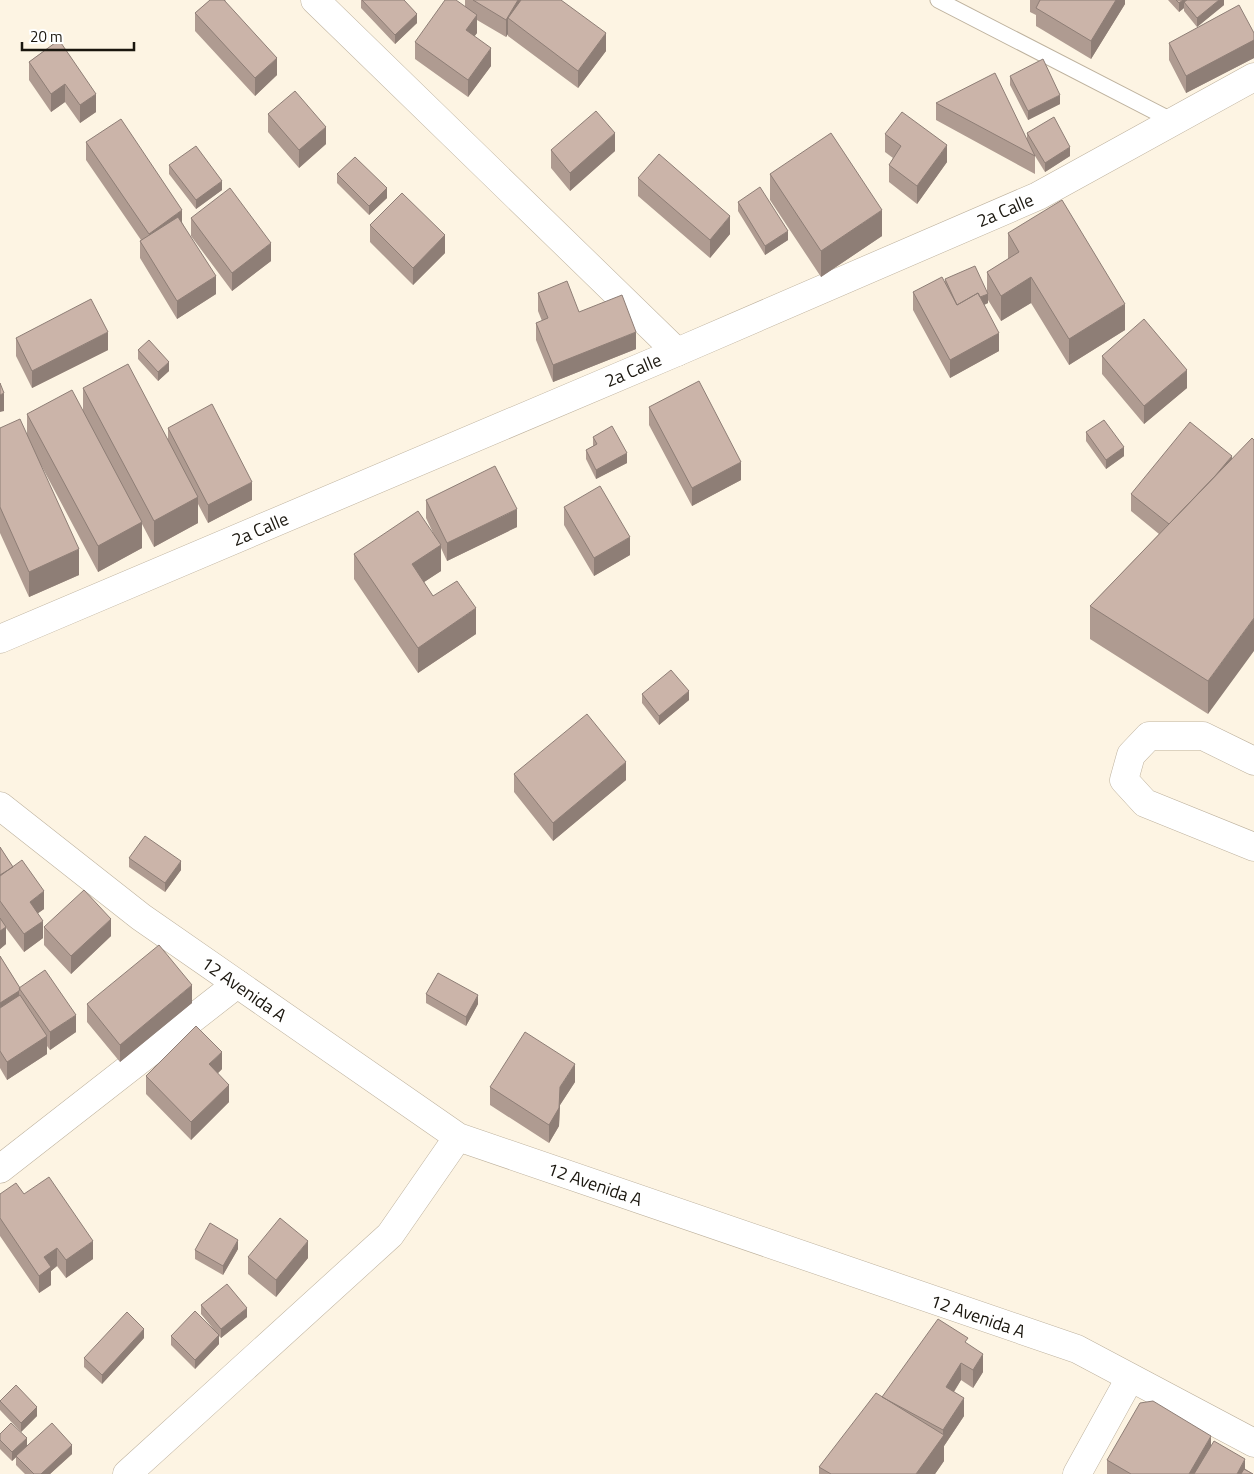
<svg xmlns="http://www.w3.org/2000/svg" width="1254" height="1474" viewBox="0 0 1254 1474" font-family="'Titillium Web',sans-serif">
<rect width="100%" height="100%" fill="#fdf4e3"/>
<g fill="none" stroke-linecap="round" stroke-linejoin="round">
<g stroke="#beb29e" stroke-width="17">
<path id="lane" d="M 938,0 L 1173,121"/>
</g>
<g stroke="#beb29e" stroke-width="29">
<path id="street" d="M 315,0 L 677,352
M 1254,761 L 1203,736 L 1149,736 L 1131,755 L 1124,780 L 1145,803 L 1254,847
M 0,1169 L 237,984
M 1077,1474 L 1130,1378"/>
</g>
<g stroke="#beb29e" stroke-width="29">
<path id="secondary" d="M 0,639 L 677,352 L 1038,196 L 1254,77
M 0,806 L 141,917 L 458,1137 L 1077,1349 L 1254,1443
M 127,1474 L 390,1235 L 458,1137"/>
</g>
<use href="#lane" stroke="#fff" stroke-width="15"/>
<use href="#street" stroke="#fff" stroke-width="28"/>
<use href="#secondary" stroke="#fff" stroke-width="28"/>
</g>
<path fill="#af9b91" d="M 210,0 L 226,0 L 225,1 L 277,75 L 255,96 L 195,31 L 195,13 Z
M 361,0 L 404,0 L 417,23 L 395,44 L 361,8 Z
M 465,0 L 561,0 L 606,51 L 578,88 L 508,36 L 508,34 L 506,37 L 477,20 L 477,33 L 474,36 L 491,66 L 468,97 L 415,59 L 415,42 L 465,6 Z
M 1030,0 L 1125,0 L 1125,4 L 1091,59 L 1036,26 L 1036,15 L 1030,12 Z
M 1168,0 L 1224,0 L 1224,5 L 1197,27 L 1184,11 L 1184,8 L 1179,12 Z
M 1254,33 L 1254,58 L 1186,93 L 1169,60 L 1169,43 Z
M 59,40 L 96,112 L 80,123 L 65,102 L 51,112 L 29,80 L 29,62 Z
M 1010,76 L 1060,104 L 1028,120 L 1010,85 Z
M 936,103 L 1027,139 L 1027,133 L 1070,156 L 1045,172 L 1035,156 L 1035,174 L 936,120 Z
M 268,114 L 326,144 L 299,168 L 268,132 Z
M 885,134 L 947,162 L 917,204 L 889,182 L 889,165 L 893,158 L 885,152 Z
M 86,142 L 182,222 L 216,294 L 177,319 L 140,258 L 140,241 L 141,240 L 86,160 Z
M 551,150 L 615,151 L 570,191 L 551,168 Z
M 169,165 L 222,190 L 196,209 L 169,174 Z
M 337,174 L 387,198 L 369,215 L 337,183 Z
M 770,174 L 882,236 L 821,277 L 770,200 Z
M 638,178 L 730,234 L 710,258 L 638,196 Z
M 738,202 L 788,240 L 765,255 L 738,211 Z
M 191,218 L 271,261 L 232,291 L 191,236 Z
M 370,225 L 445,253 L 413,285 L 370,242 Z
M 1008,233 L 1125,330 L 1069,365 L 1031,303 L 1001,321 L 988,300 L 988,303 L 984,305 L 999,351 L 950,378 L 913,310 L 913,292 L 945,282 L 945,279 L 987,292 L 987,272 L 1008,259 Z
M 538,293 L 579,312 L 636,349 L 553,382 L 536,340 L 536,323 L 542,321 L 538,311 Z
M 16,338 L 108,350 L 32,388 L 16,356 Z
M 138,350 L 169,371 L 158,381 L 138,359 Z
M 1102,356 L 1187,388 L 1144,424 L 1102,374 Z
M 83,388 L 168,439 L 168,428 L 252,500 L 208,523 L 198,504 L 198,523 L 154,547 L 142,524 L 142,548 L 98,572 L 41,465 L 79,575 L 29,597 L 0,533 L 0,428 L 27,435 L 27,414 L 83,412 Z
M 649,407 L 741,480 L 692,506 L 649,425 Z
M 1086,432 L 1124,456 L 1106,469 L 1086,441 Z
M 593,437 L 627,463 L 596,479 L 586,459 L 586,450 L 593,446 Z
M 1232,459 L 1208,714 L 1090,639 L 1090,606 L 1159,534 L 1131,511 L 1131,494 Z
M 426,500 L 517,527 L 447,561 L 441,548 L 441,571 L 424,582 L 433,596 L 476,634 L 418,673 L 354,579 L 354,554 L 435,537 L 426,518 Z
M 564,507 L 630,555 L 594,576 L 564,525 Z
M 642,694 L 689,700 L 659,725 L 642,703 Z
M 514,774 L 626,780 L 553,841 L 514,792 Z
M 0,847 L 13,867 L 44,909 L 38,913 L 43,938 L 24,952 L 6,928 L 6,944 L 0,949 Z
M 129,858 L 181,870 L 165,892 L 129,867 Z
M 44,927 L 111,936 L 71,974 L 44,945 Z
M 0,956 L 20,988 L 76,1032 L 50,1050 L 47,1046 L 47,1054 L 7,1080 L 0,1068 Z
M 426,994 L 478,1004 L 466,1026 L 426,1003 Z
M 192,1003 L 120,1062 L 87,1022 L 87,1004 Z
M 222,1069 L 218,1073 L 229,1102 L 191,1140 L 146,1094 L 146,1076 Z
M 575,1082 L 560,1105 L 559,1126 L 549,1143 L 490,1105 L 490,1087 Z
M 0,1194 L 24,1194 L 93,1259 L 66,1278 L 57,1266 L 51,1271 L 51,1285 L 39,1293 L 0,1236 Z
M 238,1249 L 223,1275 L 195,1259 L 195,1250 Z
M 248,1257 L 308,1258 L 276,1297 L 248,1274 Z
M 201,1305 L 247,1317 L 221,1338 L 219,1336 L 219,1344 L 195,1369 L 171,1345 L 171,1336 L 215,1331 L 201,1314 Z
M 144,1338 L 102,1384 L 84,1367 L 84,1358 Z
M 968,1345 L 983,1372 L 973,1388 L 961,1380 L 954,1392 L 964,1416 L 944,1446 L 944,1461 L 935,1474 L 819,1474 L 819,1467 L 882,1397 Z
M 0,1401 L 37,1416 L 21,1432 L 0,1410 Z
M 0,1434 L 27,1446 L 72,1454 L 50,1474 L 25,1474 L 16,1465 L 16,1457 L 12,1461 L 0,1449 Z
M 1211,1446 L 1253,1474 L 1107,1474 L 1107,1460 Z"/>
<path fill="#8e7e76" d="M 518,0 L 528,0 L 508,18 L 508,34 L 506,37 L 506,20 Z
M 1116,0 L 1125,0 L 1125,4 L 1091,59 L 1091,41 Z
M 1183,0 L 1196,0 L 1184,2 L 1184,8 L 1179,12 L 1179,3 Z
M 1219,0 L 1224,0 L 1224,5 L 1197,27 L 1197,18 Z
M 417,14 L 417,23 L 395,44 L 395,35 Z
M 477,15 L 477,33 L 466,48 L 466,30 Z
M 606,33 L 606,51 L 578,88 L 578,71 Z
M 1254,40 L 1254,58 L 1186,93 L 1186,76 Z
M 491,48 L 491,66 L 468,97 L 468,80 Z
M 277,58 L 277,75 L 255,96 L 255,78 Z
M 65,84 L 65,102 L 51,112 L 51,94 Z
M 96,94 L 96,112 L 80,123 L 80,105 Z
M 1060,95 L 1060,104 L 1028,120 L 1028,111 Z
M 326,127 L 326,144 L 299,168 L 299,150 Z
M 615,133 L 615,151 L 570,191 L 570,173 Z
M 947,145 L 947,162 L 917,204 L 917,186 Z
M 1070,147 L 1070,156 L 1045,172 L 1045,163 Z
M 222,181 L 222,190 L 196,209 L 196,200 Z
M 387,188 L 387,198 L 369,215 L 369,206 Z
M 182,210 L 182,228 L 149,251 L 149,234 Z
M 882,210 L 882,236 L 821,277 L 821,251 Z
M 730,216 L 730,234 L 710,258 L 710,240 Z
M 788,231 L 788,240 L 765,255 L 765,246 Z
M 445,235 L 445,253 L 413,285 L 413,268 Z
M 271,243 L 271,261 L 232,291 L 232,273 Z
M 216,276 L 216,294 L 177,319 L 177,301 Z
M 1031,277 L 1031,303 L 1001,321 L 1001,296 Z
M 988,294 L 988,303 L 959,316 L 959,307 Z
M 1125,304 L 1125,330 L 1069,365 L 1069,339 Z
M 108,332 L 108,350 L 32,388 L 32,371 Z
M 636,332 L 636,349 L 553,382 L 553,365 Z
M 999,333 L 999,351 L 950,378 L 950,360 Z
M 169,362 L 169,371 L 158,381 L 158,372 Z
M 1187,370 L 1187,388 L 1144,424 L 1144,406 Z
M 4,393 L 4,411 L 0,412 L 0,395 Z
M 1124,447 L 1124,456 L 1106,469 L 1106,460 Z
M 627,453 L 627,463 L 596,479 L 596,470 Z
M 1232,456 L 1232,473 L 1173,528 Z
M 741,462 L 741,480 L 692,506 L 692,488 Z
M 252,482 L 252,500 L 208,523 L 208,505 Z
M 198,497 L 198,523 L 154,547 L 154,521 Z
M 517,509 L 517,527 L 447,561 L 447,543 Z
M 142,522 L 142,548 L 98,572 L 98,546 Z
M 630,537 L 630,555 L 594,576 L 594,558 Z
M 441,545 L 441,571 L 412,590 L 412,564 Z
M 79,549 L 79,575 L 29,597 L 29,572 Z
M 476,608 L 476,634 L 418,673 L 418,648 Z
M 1254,618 L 1254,651 L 1208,714 L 1208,681 Z
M 689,691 L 689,700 L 659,725 L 659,716 Z
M 626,762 L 626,780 L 553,841 L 553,823 Z
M 181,861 L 181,870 L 165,892 L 165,883 Z
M 44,891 L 44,909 L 30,919 L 30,902 Z
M 111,919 L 111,936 L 71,974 L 71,956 Z
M 43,921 L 43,938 L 24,952 L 24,934 Z
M 6,927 L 6,944 L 0,949 L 0,931 Z
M 192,985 L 192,1003 L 120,1062 L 120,1045 Z
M 19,991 L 19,1000 L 0,1012 L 0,1003 Z
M 478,995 L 478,1004 L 466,1026 L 466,1017 Z
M 76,1015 L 76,1032 L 50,1050 L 50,1032 Z
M 47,1036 L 47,1054 L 7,1080 L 7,1062 Z
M 222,1052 L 222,1069 L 209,1082 L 209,1064 Z
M 575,1064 L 575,1082 L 560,1105 L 559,1126 L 549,1143 L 549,1125 L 560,1087 Z
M 229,1085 L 229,1102 L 191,1140 L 191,1122 Z
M 238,1240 L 238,1249 L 223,1275 L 223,1266 Z
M 93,1241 L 93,1259 L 66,1278 L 66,1260 Z
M 308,1241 L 308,1258 L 276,1297 L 276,1280 Z
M 57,1248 L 57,1266 L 51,1271 L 51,1285 L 39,1293 L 39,1276 L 44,1257 Z
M 247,1308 L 247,1317 L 221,1338 L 221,1329 Z
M 144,1329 L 144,1338 L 102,1384 L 102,1375 Z
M 219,1335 L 219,1344 L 195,1369 L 195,1360 Z
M 983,1354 L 983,1372 L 973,1388 L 973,1370 Z
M 961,1363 L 961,1380 L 946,1404 L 946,1387 Z
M 964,1398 L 964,1416 L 944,1446 L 944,1461 L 935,1474 L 916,1474 L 943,1436 L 943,1430 Z
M 37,1407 L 37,1416 L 21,1432 L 21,1423 Z
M 1211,1436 L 1211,1454 L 1199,1474 L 1189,1474 Z
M 27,1438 L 27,1447 L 12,1461 L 12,1452 Z
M 72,1445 L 72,1454 L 50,1474 L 41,1474 Z
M 1245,1459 L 1245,1474 L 1237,1474 Z"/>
<path fill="#cbb4a9" stroke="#8e7e76" d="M 210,0 L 224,0 L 277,58 L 255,78 L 195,13 Z
M 362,0 L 404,0 L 417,14 L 395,35 Z
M 445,0 L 456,0 L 477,15 L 466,30 L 491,48 L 468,80 L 415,42 Z
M 473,0 L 518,0 L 506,20 Z
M 521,0 L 561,0 L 606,33 L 578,71 L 508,18 Z
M 1040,0 L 1116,0 L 1091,41 L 1036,8 Z
M 1176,0 L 1183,0 L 1179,3 Z
M 1187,0 L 1219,0 L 1197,18 L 1184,2 Z
M 1239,5 L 1254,33 L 1254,40 L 1186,76 L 1169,43 Z
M 59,40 L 96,94 L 80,105 L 65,84 L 51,94 L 29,62 Z
M 1043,59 L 1060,95 L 1028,111 L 1010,76 Z
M 995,73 L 1035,156 L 936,103 Z
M 295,91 L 326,127 L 299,150 L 268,114 Z
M 596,111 L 615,133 L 570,173 L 551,150 Z
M 902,112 L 947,145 L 917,186 L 889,165 L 901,146 L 885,134 Z
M 1054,117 L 1070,147 L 1045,163 L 1027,133 Z
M 121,119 L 182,210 L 149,234 L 86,142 Z
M 831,133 L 882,210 L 821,251 L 770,174 Z
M 196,146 L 222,181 L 196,200 L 169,165 Z
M 659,154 L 730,216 L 710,240 L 638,178 Z
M 355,157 L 387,188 L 369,206 L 337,174 Z
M 760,187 L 788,231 L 765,246 L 738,202 Z
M 230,188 L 271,243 L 232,273 L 191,218 Z
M 402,193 L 445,235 L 413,268 L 370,225 Z
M 1062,200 L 1125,304 L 1069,339 L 1031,277 L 1001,296 L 987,272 L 1019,252 L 1008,233 Z
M 178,217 L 216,276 L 177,301 L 140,241 Z
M 975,266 L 988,294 L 980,297 L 978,293 L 957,305 L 945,279 Z
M 942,277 L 957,305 L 978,293 L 999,333 L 950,360 L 913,292 Z
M 567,281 L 579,312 L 622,295 L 636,332 L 553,365 L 536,323 L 548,318 L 538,293 Z
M 91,299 L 108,332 L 32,371 L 16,338 Z
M 1144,319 L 1187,370 L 1144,406 L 1102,356 Z
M 149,340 L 169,362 L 158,372 L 138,350 Z
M 128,364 L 198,497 L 154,521 L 83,388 Z
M 699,381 L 741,462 L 692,488 L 649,407 Z
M 0,383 L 4,393 L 0,395 Z
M 72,390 L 142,522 L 98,546 L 27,414 Z
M 212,404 L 252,482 L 208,505 L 168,428 Z
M 20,419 L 79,549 L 29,572 L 0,507 L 0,428 Z
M 1104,420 L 1124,447 L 1106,460 L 1086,432 Z
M 1190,422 L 1232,456 L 1215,476 L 1169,524 L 1131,494 Z
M 612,426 L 627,453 L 596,470 L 586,450 L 597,444 L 593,437 Z
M 1252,438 L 1254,440 L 1254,618 L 1208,681 L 1090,606 Z
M 495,466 L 517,509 L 447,543 L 426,500 Z
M 600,486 L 630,537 L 594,558 L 564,507 Z
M 418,511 L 441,545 L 412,564 L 433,596 L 457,581 L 476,608 L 418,648 L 354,554 Z
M 671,670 L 689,691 L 659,716 L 642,694 Z
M 587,714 L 626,762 L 553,823 L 514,774 Z
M 145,836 L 181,861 L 165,883 L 129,858 Z
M 0,847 L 13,867 L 0,875 Z
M 22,860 L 44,891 L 30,902 L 43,921 L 24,934 L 0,901 L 0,876 Z
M 84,890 L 111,919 L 71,956 L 44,927 Z
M 0,918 L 6,927 L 0,931 Z
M 159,945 L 192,985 L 120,1045 L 87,1004 Z
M 0,956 L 20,988 L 19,991 L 0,1003 Z
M 45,970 L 76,1015 L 50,1032 L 19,988 Z
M 438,973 L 478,995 L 466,1017 L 426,994 Z
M 20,995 L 47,1036 L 7,1062 L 0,1051 L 0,1008 Z
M 196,1026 L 222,1052 L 209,1064 L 229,1085 L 191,1122 L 146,1076 Z
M 525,1032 L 575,1064 L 560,1087 L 559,1108 L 549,1125 L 490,1087 Z
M 49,1177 L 93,1241 L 66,1260 L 57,1248 L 44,1257 L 51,1267 L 39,1276 L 0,1218 L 0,1194 L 16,1183 L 24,1194 Z
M 280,1218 L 308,1241 L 276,1280 L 248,1257 Z
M 210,1223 L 238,1240 L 223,1266 L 195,1250 Z
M 227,1284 L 247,1308 L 221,1329 L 201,1305 Z
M 195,1311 L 219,1335 L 195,1360 L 171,1336 Z
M 127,1312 L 144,1329 L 102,1375 L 84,1358 Z
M 938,1319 L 968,1338 L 965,1342 L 983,1354 L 973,1370 L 961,1363 L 946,1387 L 964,1398 L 943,1430 L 882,1397 Z
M 16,1385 L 37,1407 L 21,1423 L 0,1401 Z
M 876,1393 L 944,1435 L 916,1474 L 831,1474 L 819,1467 Z
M 1153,1401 L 1211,1436 L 1189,1474 L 1131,1474 L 1107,1460 L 1140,1403 Z
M 11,1423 L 27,1438 L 12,1452 L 0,1440 L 0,1434 Z
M 52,1423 L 72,1445 L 41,1474 L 34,1474 L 16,1456 Z
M 1214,1441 L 1245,1459 L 1237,1474 L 1194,1474 Z
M 1244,1469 L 1253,1474 L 1241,1474 Z"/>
<g text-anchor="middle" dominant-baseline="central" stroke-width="4.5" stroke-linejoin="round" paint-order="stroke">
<g font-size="18" fill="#1a160e" stroke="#fff">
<text transform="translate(1005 210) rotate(-23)">2a Calle</text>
<text transform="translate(633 370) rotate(-23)">2a Calle</text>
<text transform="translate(260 529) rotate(-23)">2a Calle</text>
<text transform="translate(244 989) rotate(35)">12 Avenida A</text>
<text transform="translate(595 1184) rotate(19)">12 Avenida A</text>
<text transform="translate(978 1316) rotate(19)">12 Avenida A</text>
</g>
</g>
<path d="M22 42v8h112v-8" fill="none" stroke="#1a160e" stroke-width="2.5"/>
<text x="30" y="42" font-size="15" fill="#1a160e" stroke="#ffffff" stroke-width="4" paint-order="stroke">20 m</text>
</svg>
